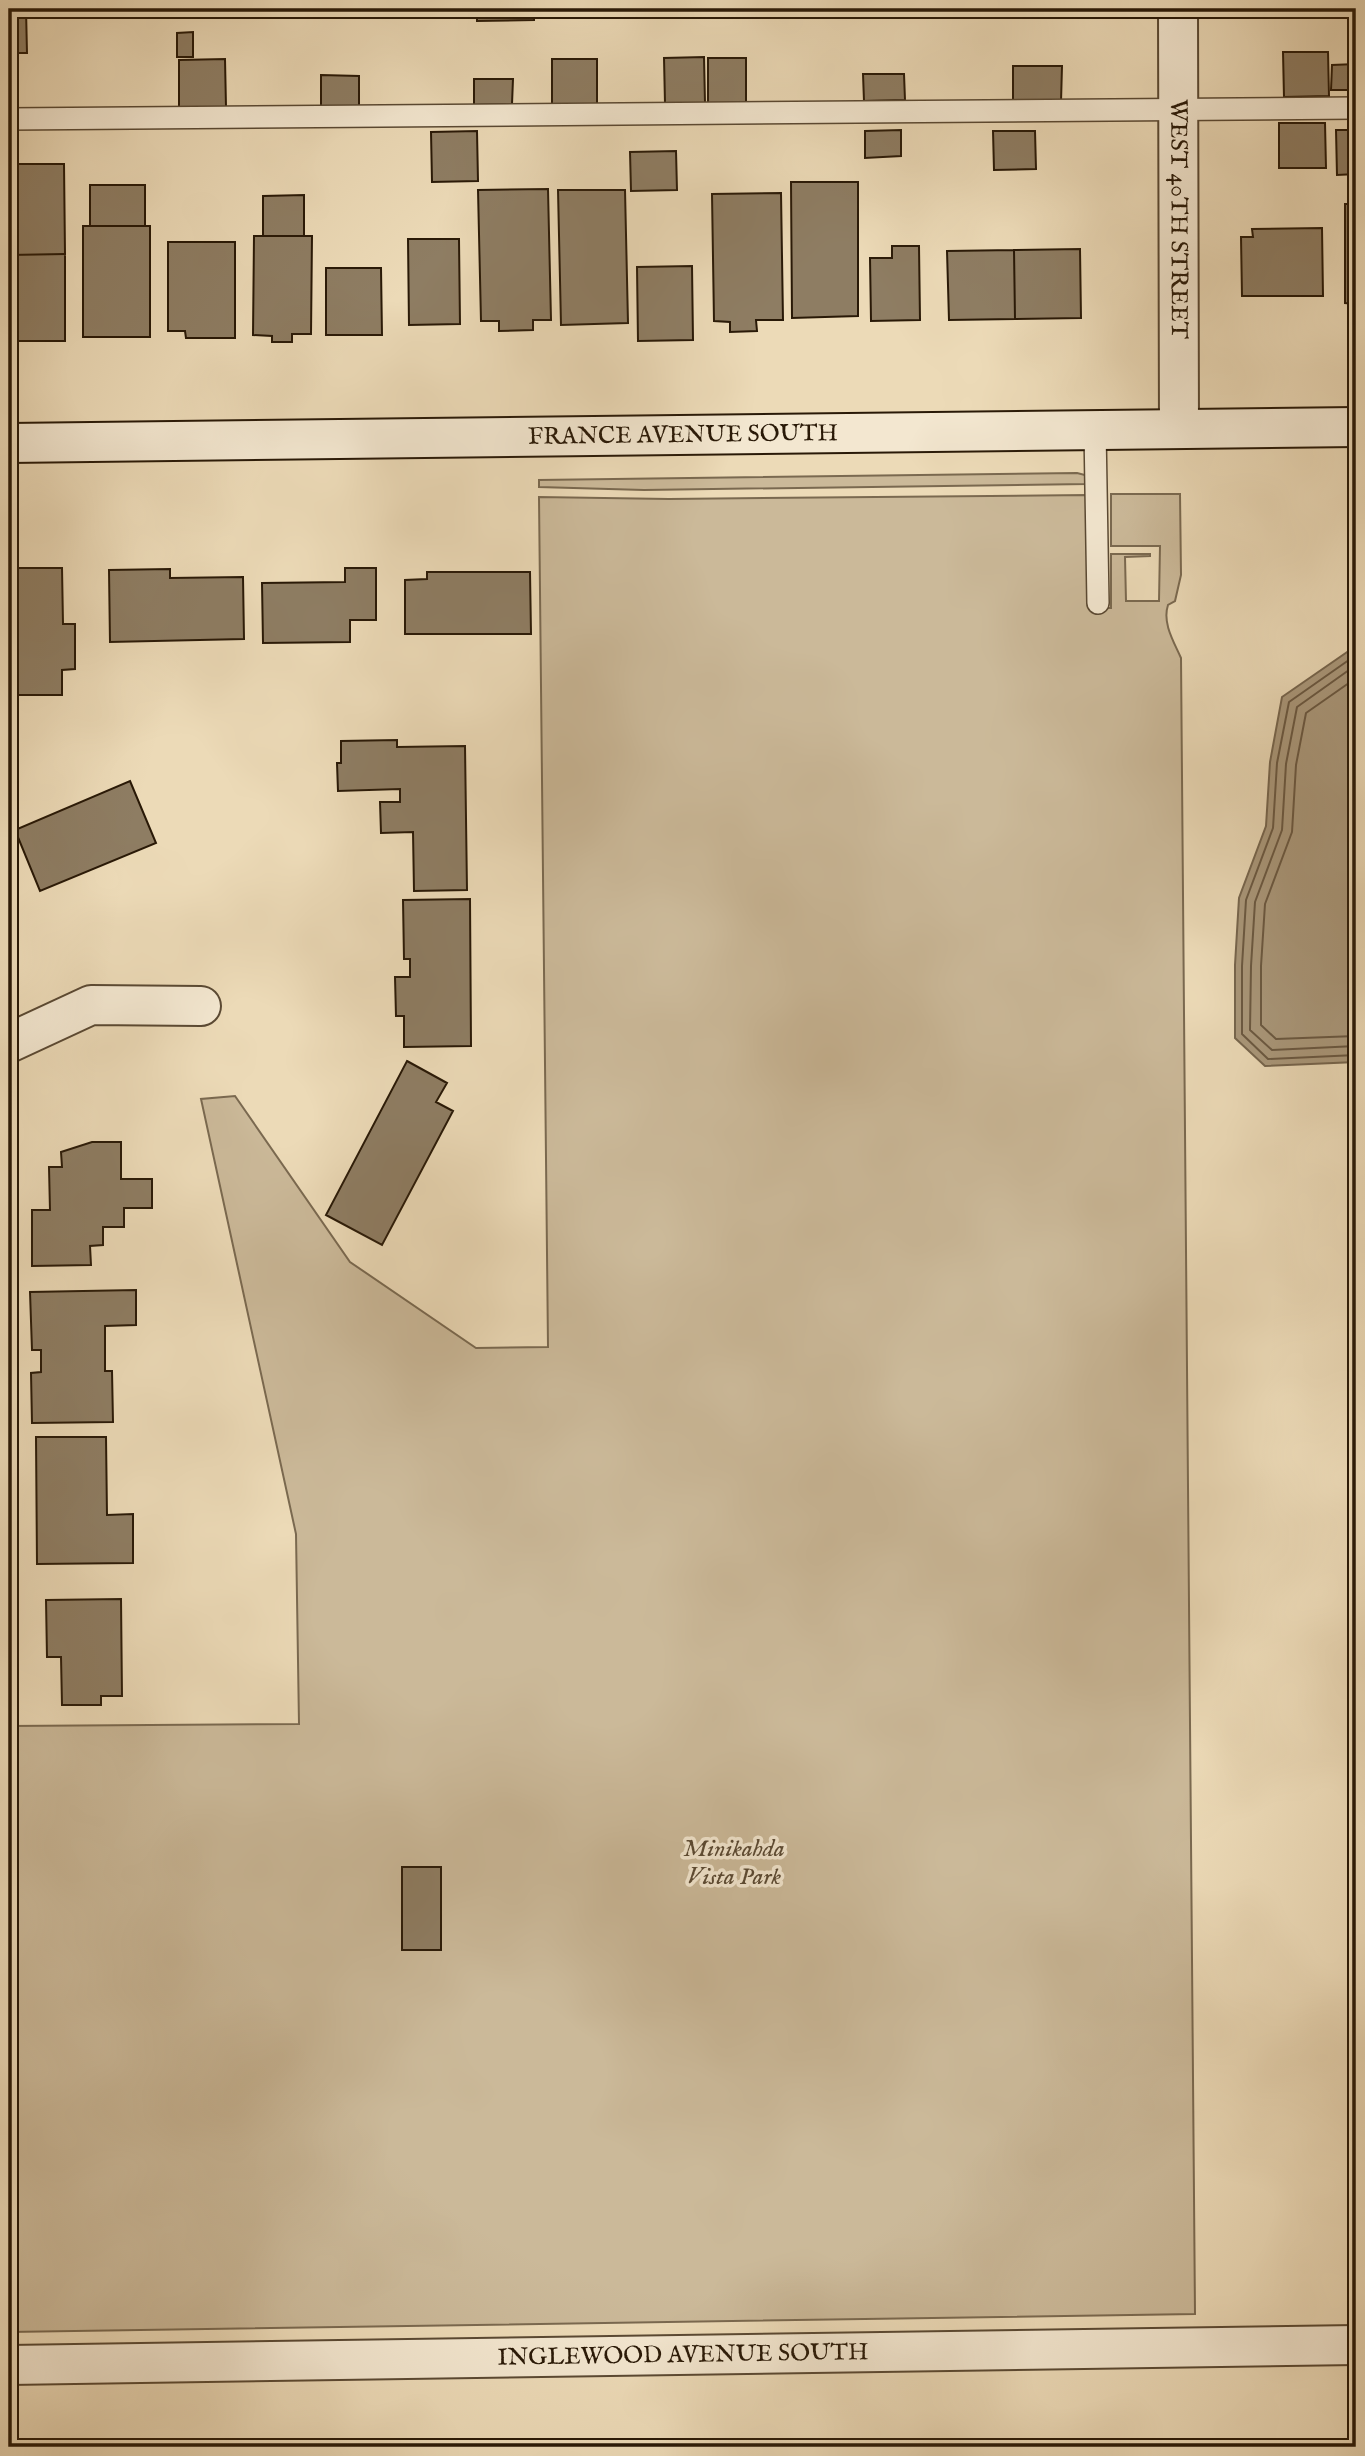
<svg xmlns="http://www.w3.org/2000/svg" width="1365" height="2456" viewBox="0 0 1365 2456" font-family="'IM FELL English',serif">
<rect width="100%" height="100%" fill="#ecdab7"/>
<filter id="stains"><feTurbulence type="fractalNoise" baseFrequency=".00286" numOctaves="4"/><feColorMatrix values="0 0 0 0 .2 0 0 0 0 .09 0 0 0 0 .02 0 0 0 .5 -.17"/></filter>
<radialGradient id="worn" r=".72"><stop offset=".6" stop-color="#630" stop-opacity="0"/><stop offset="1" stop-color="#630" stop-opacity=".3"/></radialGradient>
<path fill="#cbb999" stroke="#7a6950" stroke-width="2" d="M 1077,473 L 1085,475 L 1087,484 L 644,490 L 539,487 L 539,480 Z
M 1111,494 L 1180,494 L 1181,575 L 1175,601 L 1168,605 C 1162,623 1174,642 1181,658 L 1195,2314 L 9,2332 L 9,1726 L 299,1724 L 296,1534 L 201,1099 L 235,1096 L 350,1262 L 476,1348 L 548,1347 L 539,497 L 669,499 L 1087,495 L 1089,608 L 1111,608 L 1111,554 L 1150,554 L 1150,556 L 1125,557 L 1126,601 L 1159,601 L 1160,546 L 1111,546 Z"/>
<path fill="#aa987b" stroke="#76654d" stroke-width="2" d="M 1353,648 L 1356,648 L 1356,1062 L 1265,1066 L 1235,1038 L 1235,965 L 1239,898 L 1266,826 L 1270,762 L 1282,697 Z"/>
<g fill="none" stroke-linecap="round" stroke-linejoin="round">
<path stroke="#6a5841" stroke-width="2" d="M 1356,655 L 1289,702 L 1277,763 L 1273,828 L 1246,900 L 1242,966 L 1242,1034 L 1268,1059 L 1356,1055
M 1356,665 L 1297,707 L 1286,764 L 1282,830 L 1255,902 L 1251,966 L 1250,1030 L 1272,1050 L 1356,1046
M 1356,678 L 1306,713 L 1296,765 L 1292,832 L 1265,904 L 1261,966 L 1261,1025 L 1276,1039 L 1356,1036"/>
</g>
<path fill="#8e7d63" stroke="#291907" stroke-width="2" d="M 9,9 L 26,9 L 27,53 L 9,53 Z
M 477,9 L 534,9 L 534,20 L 477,21 Z
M 556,9 L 615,9 L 615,16 L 556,17 Z
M 639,9 L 691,9 L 691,12 L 639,12 Z
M 791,9 L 847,9 L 847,16 L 791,16 Z
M 890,9 L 924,9 L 924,15 L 890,16 Z
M 942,9 L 992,9 L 992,17 L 942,18 Z
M 1020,9 L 1071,9 L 1071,14 L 1020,15 Z
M 193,32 L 193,57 L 177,57 L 177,33 Z
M 1283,52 L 1328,52 L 1329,96 L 1284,97 Z
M 704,57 L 705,103 L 665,103 L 664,58 Z
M 708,58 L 746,58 L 746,103 L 708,103 Z
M 225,59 L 226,107 L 179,108 L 179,60 Z
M 552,59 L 597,59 L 597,104 L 552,104 Z
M 1356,64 L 1356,90 L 1331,90 L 1332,65 Z
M 1013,66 L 1062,66 L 1061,102 L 1013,102 Z
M 863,74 L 904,74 L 905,100 L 864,101 Z
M 321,75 L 359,76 L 359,106 L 321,106 Z
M 474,79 L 513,79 L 512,104 L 474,105 Z
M 1279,123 L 1325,123 L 1326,168 L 1279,168 Z
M 901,130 L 901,156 L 865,158 L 865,131 Z
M 1336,130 L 1356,130 L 1356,174 L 1337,175 Z
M 477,131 L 478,181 L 432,182 L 431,132 Z
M 993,131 L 1035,131 L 1036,169 L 994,170 Z
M 676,151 L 677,190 L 631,191 L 630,152 Z
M 9,164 L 64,164 L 65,254 L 9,255 Z
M 791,182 L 858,182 L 858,316 L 792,318 Z
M 90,185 L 145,185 L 145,226 L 90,226 Z
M 548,189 L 551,320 L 533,320 L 533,330 L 499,331 L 499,321 L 481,321 L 478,190 Z
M 558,190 L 625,190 L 628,323 L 561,325 Z
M 781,193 L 783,320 L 756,320 L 757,331 L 730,332 L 730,322 L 714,321 L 712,194 Z
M 304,195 L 304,236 L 263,236 L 263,196 Z
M 1345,204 L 1356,204 L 1356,304 L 1345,303 Z
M 83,226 L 150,226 L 150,337 L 83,337 Z
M 1322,228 L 1323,296 L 1242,296 L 1241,237 L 1253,237 L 1252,229 Z
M 254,236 L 312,236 L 311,334 L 292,334 L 292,342 L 272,342 L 272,336 L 253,335 Z
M 408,239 L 459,239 L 460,324 L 409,325 Z
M 168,242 L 235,242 L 235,338 L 186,338 L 185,331 L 168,331 Z
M 892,246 L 919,246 L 920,320 L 871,321 L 870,258 L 892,258 Z
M 1080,249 L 1081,318 L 1015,319 L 1014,250 Z
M 1014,250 L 1015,319 L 949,320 L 947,251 Z
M 65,254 L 65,341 L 9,341 L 9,255 Z
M 692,266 L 693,340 L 638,341 L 637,267 Z
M 326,268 L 381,268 L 382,335 L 326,335 Z
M 9,568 L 62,568 L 63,624 L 75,624 L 75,669 L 62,670 L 62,695 L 9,695 Z
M 345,568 L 376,568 L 376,620 L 350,620 L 350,642 L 263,643 L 262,583 L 345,582 Z
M 170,569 L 170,578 L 243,577 L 244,639 L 110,642 L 109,570 Z
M 427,572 L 530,572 L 531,634 L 405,634 L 405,580 L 427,579 Z
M 397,740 L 397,747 L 465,746 L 467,890 L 414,891 L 413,832 L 381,833 L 380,802 L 400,802 L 400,789 L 338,791 L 337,763 L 341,763 L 341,741 Z
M 130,781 L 156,843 L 40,891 L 15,830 Z
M 470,899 L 471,1046 L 404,1047 L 404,1016 L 396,1016 L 395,977 L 410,977 L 410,959 L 404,959 L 403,900 Z
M 407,1061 L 447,1083 L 436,1102 L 453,1111 L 382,1245 L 326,1215 Z
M 92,1142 L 121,1142 L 121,1179 L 152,1179 L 152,1208 L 124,1208 L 124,1227 L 103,1227 L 103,1245 L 90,1246 L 91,1265 L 32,1266 L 32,1210 L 50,1210 L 49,1167 L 62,1167 L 61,1152 Z
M 136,1290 L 136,1325 L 105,1326 L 105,1371 L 112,1371 L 113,1422 L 32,1423 L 31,1373 L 41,1372 L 41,1350 L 32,1350 L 30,1292 Z
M 36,1437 L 106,1437 L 107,1515 L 133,1514 L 133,1563 L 37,1564 Z
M 121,1599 L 122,1696 L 101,1696 L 101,1705 L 62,1705 L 61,1657 L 47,1657 L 46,1600 Z
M 402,1867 L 441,1867 L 441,1950 L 402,1950 Z"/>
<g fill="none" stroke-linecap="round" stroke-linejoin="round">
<g stroke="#5a4933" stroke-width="24">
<path id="service" d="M 9,119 L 1356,108
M 1095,430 L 1098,603"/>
</g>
<g stroke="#5a4933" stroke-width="42">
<g id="minor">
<path id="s1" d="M 1178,9 L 1179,429"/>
<path d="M 9,1043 L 91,1005 L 201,1006"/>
<path id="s2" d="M 9,2365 L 1356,2345"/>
</g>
</g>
<g stroke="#291907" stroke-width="42">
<g id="secondary">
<path id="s3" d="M 9,443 L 1356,427"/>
</g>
</g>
<use href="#service" stroke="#f3e7d0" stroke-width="21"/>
<use href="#minor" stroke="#f3e7d0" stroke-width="38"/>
<use href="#secondary" stroke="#f3e7d0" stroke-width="38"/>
</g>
<g text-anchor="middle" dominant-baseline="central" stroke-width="7" stroke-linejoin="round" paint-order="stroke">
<g font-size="24" fill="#291907" stroke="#f3e7d0">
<text stroke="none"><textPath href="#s1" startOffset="210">WEST 40TH STREET</textPath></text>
<text stroke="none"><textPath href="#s3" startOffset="674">FRANCE AVENUE SOUTH</textPath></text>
<text stroke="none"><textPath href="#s2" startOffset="674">INGLEWOOD AVENUE SOUTH</textPath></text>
</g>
<g font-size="24" font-style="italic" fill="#5a4933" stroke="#f3e7d0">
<text x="734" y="1849">Minikahda<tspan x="734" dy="28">Vista Park</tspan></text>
</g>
</g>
<rect width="1365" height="2456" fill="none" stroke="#ecdab7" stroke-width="35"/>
<rect x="10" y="10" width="1344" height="2435" fill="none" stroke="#291907" stroke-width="3.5"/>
<rect x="18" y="18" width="1330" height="2421" fill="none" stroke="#291907" stroke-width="2"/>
<rect width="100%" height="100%" filter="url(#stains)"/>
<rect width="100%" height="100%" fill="url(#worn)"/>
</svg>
